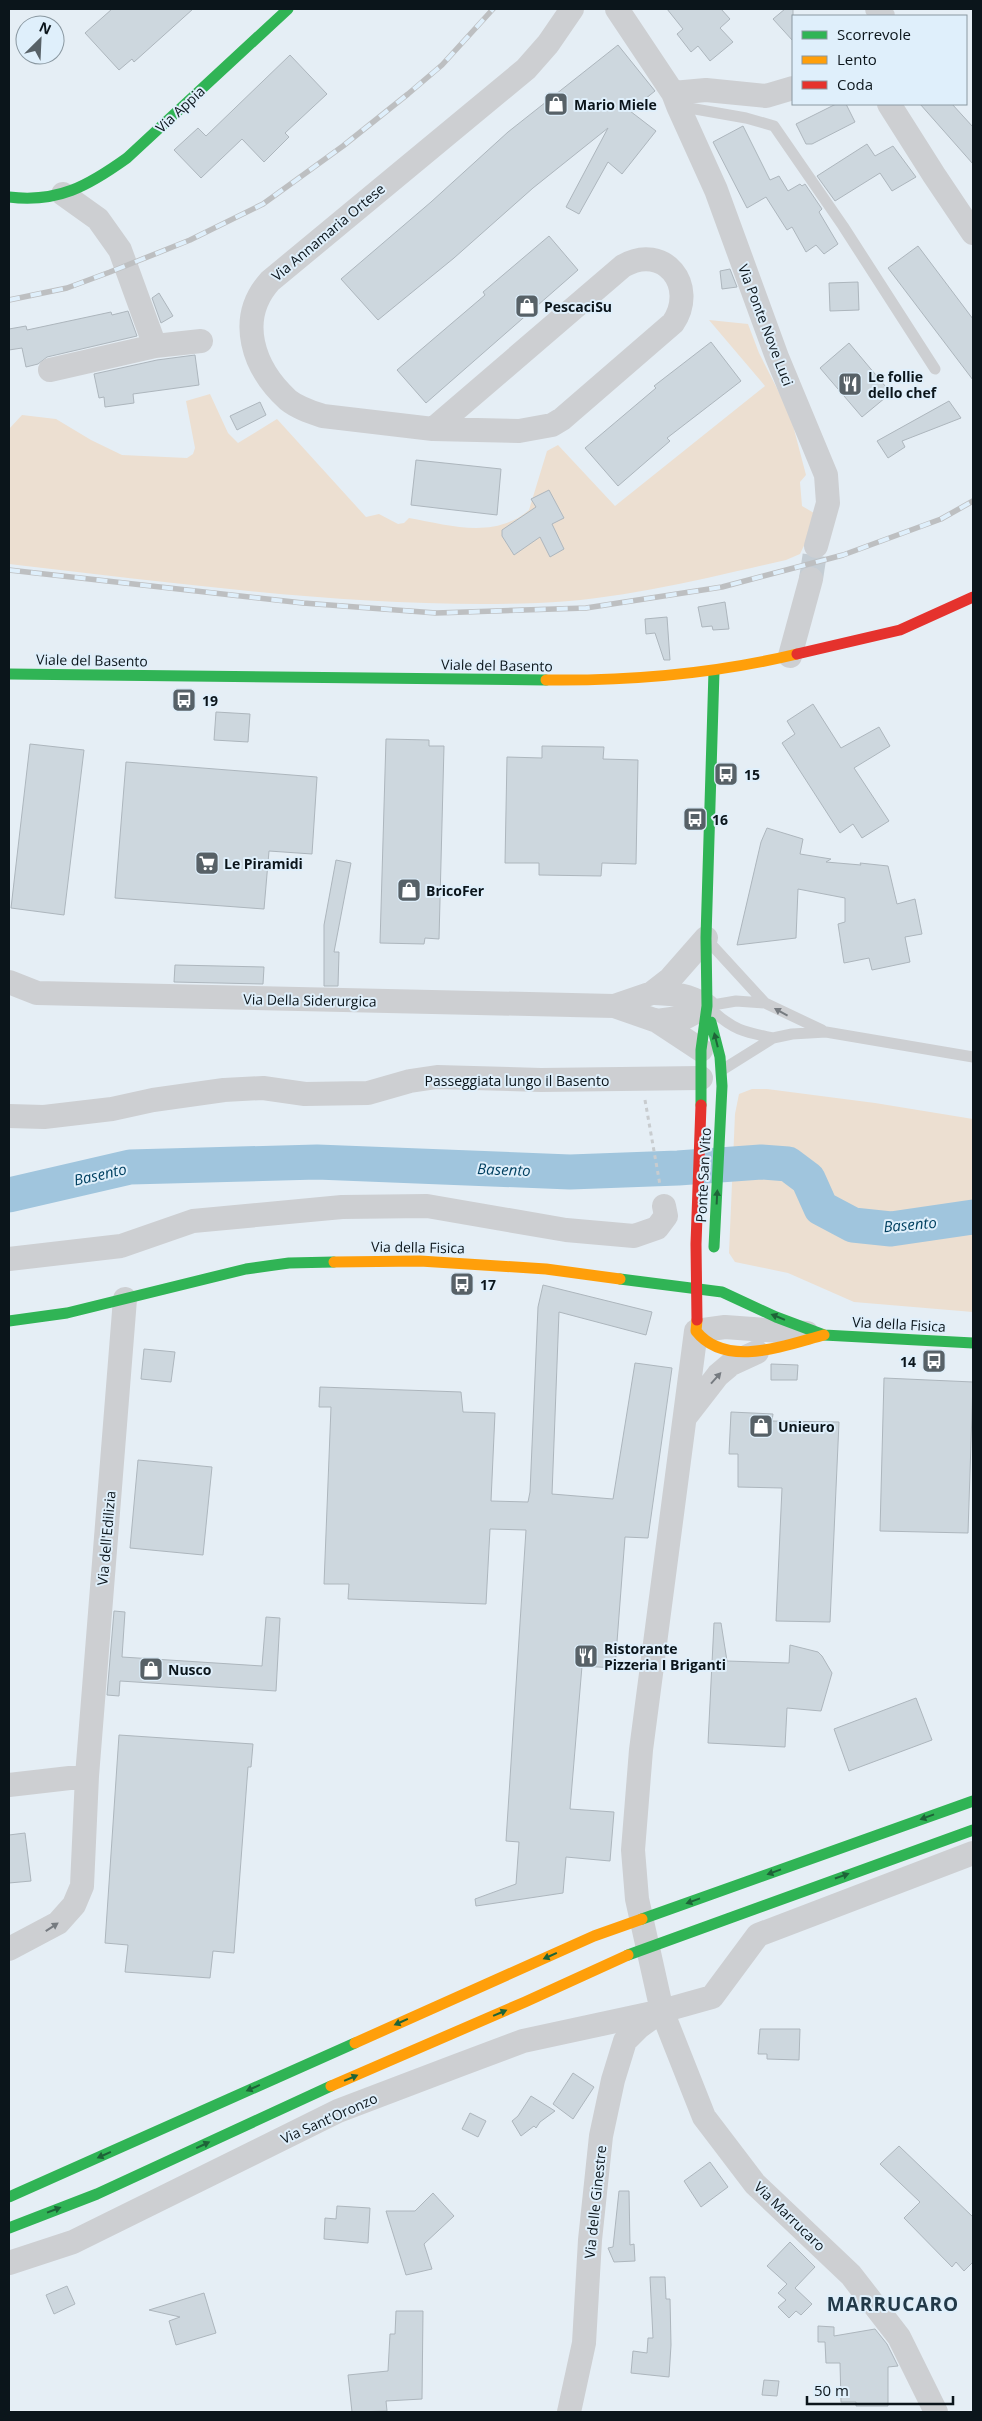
<svg xmlns="http://www.w3.org/2000/svg" width="982" height="2421" viewBox="0 0 982 2421" font-family="'Open Sans',sans-serif">
<rect width="100%" height="100%" fill="#e5eef5"/>
<path fill="#ecdfd1" d="M 709,320 L 748,324 L 759,353 L 790,414 L 806,475 L 800,482 L 802,506 L 814,513 L 809,535 L 800,554 L 786,560 C 706,578 621,600 538,603 C 361,609 185,584 9,564 L 9,429 L 22,415 L 56,419 L 91,440 L 122,455 L 187,458 L 193,454 L 195,448 L 186,401 L 210,394 L 228,433 L 238,443 L 277,419 L 366,517 L 379,514 L 398,524 L 404,523 L 409,518 C 449,525 494,540 529,510 L 547,451 L 558,445 L 615,506 L 765,386 Z
M 752,1089 L 767,1089 L 875,1103 L 973,1119 L 973,1312 L 854,1302 L 788,1273 L 735,1262 L 729,1253 L 735,1114 L 739,1094 Z"/>
<g fill="none" stroke-linecap="round" stroke-linejoin="round">
<path stroke="#a0c5dd" stroke-width="35" d="M 9,1195 L 130,1167 L 317,1162 L 570,1172 L 678,1168 L 761,1162 L 788,1164 L 808,1179 L 821,1208 L 853,1225 L 891,1229 L 973,1217"/>
</g>
<path fill="#cdd7de" stroke="#adb6bd" d="M 112,9 L 193,9 L 134,62 L 132,59 L 119,70 L 85,33 Z
M 667,9 L 721,9 L 730,19 L 720,28 L 733,42 L 710,61 L 698,46 L 691,52 L 677,34 L 683,29 Z
M 785,9 L 793,9 L 793,41 L 773,19 Z
M 618,45 L 655,91 L 630,111 L 656,131 L 622,174 L 608,162 L 579,214 L 566,207 L 608,128 L 533,188 L 454,258 L 378,320 L 341,279 L 431,202 L 508,132 Z
M 290,55 L 327,94 L 285,133 L 289,137 L 264,162 L 242,139 L 201,178 L 174,150 L 198,128 L 206,136 Z
M 836,104 L 846,104 L 855,122 L 812,144 L 806,144 L 796,124 Z
M 920,104 L 952,104 L 973,127 L 973,164 Z
M 743,126 L 770,180 L 779,176 L 788,191 L 800,184 L 802,186 L 805,184 L 822,209 L 819,212 L 838,244 L 824,254 L 816,245 L 806,252 L 792,227 L 787,230 L 766,197 L 747,208 L 713,142 Z
M 867,144 L 875,156 L 893,146 L 916,177 L 892,191 L 880,173 L 835,201 L 817,176 Z
M 549,236 L 578,270 L 426,403 L 397,370 L 485,295 L 483,292 Z
M 918,246 L 973,319 L 973,380 L 888,268 Z
M 730,269 L 737,287 L 722,289 L 720,271 Z
M 858,282 L 859,310 L 830,311 L 829,283 Z
M 159,293 L 173,316 L 161,323 L 152,298 Z
M 128,311 L 137,336 L 47,357 L 38,364 L 26,367 L 22,348 L 9,350 L 9,329 L 26,326 L 27,330 L 111,312 L 112,315 Z
M 711,342 L 741,381 L 667,438 L 670,441 L 618,486 L 585,448 L 656,388 L 654,386 Z
M 849,343 L 891,393 L 862,417 L 820,368 Z
M 195,355 L 199,385 L 133,394 L 134,403 L 105,407 L 104,397 L 99,398 L 94,374 L 157,360 Z
M 949,401 L 961,418 L 902,441 L 905,447 L 888,458 L 877,441 Z
M 260,402 L 266,415 L 237,430 L 230,416 Z
M 416,460 L 501,469 L 497,515 L 411,505 Z
M 549,490 L 564,518 L 552,524 L 564,549 L 550,557 L 540,537 L 514,555 L 502,536 L 502,530 L 536,507 L 531,499 Z
M 725,602 L 729,629 L 713,630 L 712,626 L 702,627 L 698,607 Z
M 667,617 L 670,660 L 664,660 L 655,633 L 646,634 L 645,619 Z
M 813,704 L 841,748 L 879,727 L 890,746 L 854,768 L 889,821 L 862,838 L 853,824 L 840,833 L 782,743 L 795,734 L 787,721 Z
M 216,712 L 250,714 L 248,742 L 214,740 Z
M 386,739 L 429,740 L 429,746 L 444,746 L 439,939 L 425,938 L 424,944 L 380,943 Z
M 30,744 L 84,750 L 64,915 L 11,908 Z
M 542,746 L 604,747 L 603,759 L 638,760 L 636,864 L 602,863 L 601,876 L 539,875 L 539,863 L 505,863 L 507,757 L 542,758 Z
M 126,762 L 317,777 L 312,854 L 269,851 L 264,909 L 115,898 Z
M 767,828 L 803,839 L 800,854 L 831,859 L 826,862 L 861,865 L 860,863 L 888,866 L 897,904 L 915,899 L 922,934 L 905,937 L 910,962 L 872,970 L 869,958 L 844,963 L 838,924 L 845,922 L 845,898 L 798,889 L 796,938 L 737,945 L 761,842 Z
M 336,860 L 351,863 L 334,952 L 339,952 L 338,986 L 324,986 L 324,925 Z
M 175,965 L 264,967 L 263,984 L 174,982 Z
M 543,1285 L 652,1312 L 646,1335 L 559,1312 L 552,1494 L 613,1499 L 635,1363 L 672,1368 L 648,1538 L 625,1537 L 615,1668 L 582,1666 L 570,1809 L 614,1812 L 610,1861 L 566,1857 L 563,1893 L 476,1906 L 475,1899 L 516,1884 L 519,1842 L 506,1841 L 526,1530 L 490,1529 L 486,1604 L 348,1599 L 349,1584 L 324,1584 L 331,1407 L 319,1407 L 320,1387 L 461,1392 L 463,1412 L 495,1413 L 491,1501 L 528,1502 L 530,1492 L 538,1307 Z
M 144,1349 L 175,1352 L 171,1382 L 141,1379 Z
M 771,1364 L 798,1365 L 797,1380 L 771,1380 Z
M 884,1378 L 973,1382 L 968,1533 L 880,1531 Z
M 731,1412 L 773,1414 L 772,1421 L 839,1422 L 830,1622 L 776,1621 L 782,1488 L 738,1487 L 738,1454 L 729,1454 Z
M 138,1460 L 212,1467 L 203,1555 L 130,1548 Z
M 114,1611 L 125,1612 L 122,1657 L 262,1666 L 266,1617 L 280,1618 L 276,1691 L 120,1681 L 119,1696 L 107,1695 Z
M 714,1623 L 721,1623 L 727,1661 L 789,1663 L 790,1645 L 818,1652 L 822,1656 L 832,1673 L 821,1711 L 787,1708 L 785,1747 L 708,1743 Z
M 916,1698 L 932,1740 L 849,1771 L 834,1729 Z
M 119,1735 L 253,1744 L 251,1767 L 248,1767 L 234,1953 L 213,1951 L 210,1978 L 125,1972 L 128,1945 L 105,1943 Z
M 25,1833 L 31,1881 L 9,1883 L 9,1835 Z
M 760,2029 L 800,2029 L 799,2060 L 767,2059 L 767,2054 L 758,2054 Z
M 573,2073 L 594,2087 L 573,2119 L 553,2104 Z
M 531,2096 L 555,2111 L 540,2122 L 536,2128 L 534,2126 L 521,2136 L 512,2121 L 518,2116 Z
M 470,2113 L 486,2121 L 478,2137 L 462,2129 Z
M 899,2146 L 973,2217 L 973,2262 L 964,2271 L 956,2262 L 952,2267 L 904,2218 L 920,2202 L 880,2164 Z
M 710,2162 L 728,2187 L 701,2207 L 684,2181 Z
M 619,2191 L 629,2191 L 630,2245 L 634,2244 L 635,2261 L 614,2262 L 608,2248 L 613,2247 Z
M 433,2193 L 454,2216 L 424,2244 L 432,2269 L 406,2275 L 386,2211 L 415,2211 Z
M 337,2206 L 370,2208 L 368,2243 L 324,2239 L 325,2218 L 336,2219 Z
M 790,2242 L 815,2267 L 795,2288 L 812,2304 L 801,2315 L 796,2311 L 789,2318 L 778,2307 L 786,2300 L 778,2293 L 787,2284 L 767,2266 Z
M 650,2277 L 665,2277 L 666,2299 L 670,2299 L 671,2345 L 669,2377 L 631,2373 L 633,2351 L 647,2353 L 648,2338 L 653,2338 Z
M 67,2286 L 75,2304 L 54,2314 L 46,2295 Z
M 204,2293 L 216,2333 L 176,2345 L 169,2321 L 180,2317 L 149,2310 Z
M 396,2311 L 423,2311 L 422,2399 L 386,2401 L 387,2411 L 352,2412 L 348,2375 L 388,2371 L 390,2334 L 395,2334 Z
M 818,2326 L 834,2327 L 834,2336 L 875,2329 L 887,2344 L 898,2366 L 888,2367 L 888,2406 L 856,2406 L 856,2402 L 841,2402 L 840,2363 L 826,2363 L 825,2342 L 818,2342 Z
M 764,2380 L 779,2381 L 777,2396 L 762,2395 Z"/>
<g fill="none" stroke-linecap="round" stroke-linejoin="round">
<path stroke="#c4cdd4" stroke-width="24" stroke-dasharray="24 12" stroke-linecap="butt" d="M 811,579 L 816,546"/>
<path stroke="#c8cccf" stroke-width="3" stroke-dasharray="4 4" stroke-linecap="butt" d="M 645,1100 L 660,1185"/>
<path stroke="#cdcfd2" stroke-width="11" d="M 678,106 L 746,118 L 774,126 L 843,226 L 935,369
M 710,943 L 765,1003 L 822,1030
M 707,1006 L 736,1001 L 765,1003
M 714,1012 C 735,1031 746,1032 773,1038
M 722,1070 L 773,1038 L 792,1034 L 826,1032 L 973,1057"/>
<path stroke="#cdcfd2" stroke-width="24" d="M 617,9 L 673,93 L 678,106 L 716,190 L 777,357 L 826,475 L 828,503 L 816,546
M 877,9 L 883,16
M 673,93 L 706,90 L 766,96 L 793,88
M 889,104 L 934,175 L 973,233
M 63,194 L 98,219 L 120,250 L 155,346 L 201,341
M 50,370 L 155,346
M 433,429 L 623,266 C 664,242 698,286 673,323 L 562,419 L 552,425 L 519,431 L 433,429 L 323,416 C 311,412 298,408 288,400 C 253,368 236,319 270,281 L 526,69 L 548,44 L 572,9
M 790,656 L 811,579
M 9,982 L 37,993 L 614,1006 L 657,1021 L 701,1050
M 652,993 C 675,994 686,994 707,1006
M 614,1006 L 652,993 L 670,979 L 706,938
M 657,1021 L 686,1017 L 707,1006
M 9,1116 L 44,1117 L 112,1109 L 153,1100 L 224,1090 L 263,1088 L 305,1094 L 368,1093 L 410,1081 L 437,1077 L 541,1080 L 701,1078
M 9,1259 L 121,1246 L 193,1221 L 342,1207 L 427,1206 L 566,1230 L 634,1236 L 657,1228 L 666,1216 L 664,1206
M 807,1333 L 725,1327 L 696,1331 L 641,1750 L 633,1850 L 637,1899 L 662,2011 L 704,2117 L 755,2184 L 851,2275 L 899,2337 L 936,2412
M 687,1415 L 718,1375 L 731,1364 L 757,1352
M 9,1785 L 87,1776
M 9,1949 L 58,1923 L 74,1905 L 82,1886 L 87,1776 L 125,1299
M 9,2263 L 73,2242 L 338,2111 L 459,2065 L 523,2041 L 662,2011 L 712,1997 L 758,1935 L 973,1853
M 569,2412 L 584,2343 L 590,2240 L 601,2136 L 613,2080 L 625,2041 L 639,2027 L 657,2014"/>
<path stroke="#30b455" stroke-width="11" d="M 9,197 C 58,203 88,186 127,158 L 288,9
M 9,674 L 546,680
M 711,1022 L 720,1057 L 722,1086 L 714,1247
M 701,1105 L 701,1050 L 707,1006 L 706,938 L 714,671
M 620,1279 L 722,1292 L 776,1317 L 824,1335 L 973,1343
M 9,1321 L 67,1313 L 246,1269 L 289,1263 L 334,1262
M 642,1919 L 973,1801
M 628,1955 L 973,1830
M 9,2197 L 355,2043
M 9,2228 L 97,2194 L 331,2086"/>
<path stroke="#ff9f0a" stroke-width="11" d="M 546,680 C 630,681 714,674 797,654
M 334,1262 L 420,1261 L 546,1269 L 620,1279
M 697,1320 L 696,1331 C 726,1369 786,1345 824,1335
M 355,2043 L 594,1936 L 642,1919
M 331,2086 L 525,2002 L 628,1955"/>
<path stroke="#e5322d" stroke-width="11" d="M 797,654 L 900,630 L 973,597
M 697,1320 L 696,1244 L 701,1105"/>
<g stroke="#bdbfc1" stroke-width="5.5">
<path id="rail" d="M 9,300 L 67,288 L 110,272 L 190,240 L 263,204 L 343,146 L 408,94 L 442,65 L 493,9
M 9,570 L 303,603 L 436,613 L 586,608 L 722,587 L 843,555 L 941,519 L 973,501"/>
</g>
<use href="#rail" stroke="#dfeffb" stroke-width="4" stroke-dasharray="11" stroke-linecap="butt"/>
</g>
<defs><path id="oneway-solid" d="M-6-.8H1V-3.2L6.5 0L1 3.2V.8H-6Z" transform="scale(1.25)"/></defs>
<g fill="#767b80">
<use href="#oneway-solid" transform="translate(781 1012) rotate(-151)"/>
<use href="#oneway-solid" transform="translate(716 1378) rotate(-48)"/>
<use href="#oneway-solid" transform="translate(52 1927) rotate(-33)"/>
</g>
<g fill="#1e6438">
<use href="#oneway-solid" transform="translate(716 1040) rotate(-104)"/>
<use href="#oneway-solid" transform="translate(717 1197) rotate(-87)"/>
<use href="#oneway-solid" transform="translate(778 1317) rotate(-158)"/>
<use href="#oneway-solid" transform="translate(927 1817) rotate(160)"/>
<use href="#oneway-solid" transform="translate(774 1872) rotate(160)"/>
<use href="#oneway-solid" transform="translate(842 1876) rotate(-19)"/>
<use href="#oneway-solid" transform="translate(693 1901) rotate(160)"/>
<use href="#oneway-solid" transform="translate(550 1956) rotate(156)"/>
<use href="#oneway-solid" transform="translate(500 2013) rotate(-23)"/>
<use href="#oneway-solid" transform="translate(401 2022) rotate(156)"/>
<use href="#oneway-solid" transform="translate(351 2078) rotate(-23)"/>
<use href="#oneway-solid" transform="translate(253 2088) rotate(156)"/>
<use href="#oneway-solid" transform="translate(203 2145) rotate(-25)"/>
<use href="#oneway-solid" transform="translate(104 2155) rotate(156)"/>
<use href="#oneway-solid" transform="translate(54 2210) rotate(-21)"/>
</g>
<defs>
<g id="shop-square" transform="scale(1.25)"><rect x="-9" y="-9" width="18" height="18" rx="4" fill="#576167" stroke="#dfeffb"/><path d="M-5-2.5h2.3a2.7 3.5 0 0 1 5.4 0H5L5.5 6h-11ZM-1.5-2.5h3a1.5 2.3 0 0 0-3 0Z" fill="#fff"/></g>
<g id="restaurant-square" transform="scale(1.25)"><rect x="-9" y="-9" width="18" height="18" rx="4" fill="#576167" stroke="#dfeffb"/><path d="M-5-6h1v4h1v-4h1v4h1v-4h1v5L-1.5 .5V6h-2V.5L-5-1ZM5-6V6H3V1.5H1.5Q1.5-4 5-6Z" fill="#fff"/></g>
<g id="bus-square" transform="scale(1.25)"><rect x="-9" y="-9" width="18" height="18" rx="4" fill="#576167" stroke="#dfeffb"/><path d="M-5-6H5V4H4V6H2V4H-2V6H-4V4H-5ZM-3.5-4V0h7V-4ZM-3.5 1.2v1.5H-2V1.2ZM2 1.2v1.5H3.5V1.2Z" fill="#fff"/></g>
<g id="supermarket-square" transform="scale(1.25)"><rect x="-9" y="-9" width="18" height="18" rx="4" fill="#576167" stroke="#dfeffb"/><path d="M-6-5.5h2.5l.6 2H6L4.5 2H-2.5L-4.4-4H-6ZM-1.5 3.2a1.3 1.3 0 1 0 .1 0ZM3 3.2a1.3 1.3 0 1 0 .1 0Z" fill="#fff"/></g>
</defs>
<g fill-rule="evenodd">
<use href="#shop-square" x="556" y="104"/>
<use href="#shop-square" x="527" y="306"/>
<use href="#restaurant-square" x="850" y="384"/>
<use href="#bus-square" x="184" y="700"/>
<use href="#bus-square" x="726" y="774"/>
<use href="#bus-square" x="695" y="819"/>
<use href="#supermarket-square" x="207" y="863"/>
<use href="#shop-square" x="409" y="890"/>
<use href="#bus-square" x="462" y="1284"/>
<use href="#bus-square" x="934" y="1361"/>
<use href="#shop-square" x="761" y="1426"/>
<use href="#restaurant-square" x="586" y="1656"/>
<use href="#shop-square" x="151" y="1669"/>
</g>
<g text-anchor="middle" dominant-baseline="central" stroke-width="4" stroke-linejoin="round" paint-order="stroke">
<g font-size="14" font-weight="bold" fill="#0b151b" stroke="#dfeffb" text-anchor="start">
<text x="574" y="104">Mario Miele</text>
<text x="544" y="306">PescaciSu</text>
<text x="868" y="376">Le follie<tspan x="868" dy="16">dello chef</tspan></text>
<text x="202" y="700">19</text>
<text x="744" y="774">15</text>
<text x="712" y="819">16</text>
<text x="224" y="863">Le Piramidi</text>
<text x="426" y="890">BricoFer</text>
<text x="480" y="1284">17</text>
<text x="916" y="1361" text-anchor="end">14</text>
<text x="778" y="1426">Unieuro</text>
<text x="604" y="1648">Ristorante<tspan x="604" dy="16">Pizzeria I Briganti</tspan></text>
<text x="168" y="1669">Nusco</text>
</g>
<g font-size="14" fill="#0b151b" stroke="#dfeffb">
<text transform="translate(180 109) rotate(-43)">Via Appia</text>
<text transform="translate(328 232) rotate(-40)">Via Annamaria Ortese</text>
<text transform="translate(766 325) rotate(69)">Via Ponte Nove Luci</text>
<text transform="translate(92 660) rotate(1)">Viale del Basento</text>
<text transform="translate(497 665) rotate(1)">Viale del Basento</text>
<text transform="translate(310 1000) rotate(1)">Via Della Siderurgica</text>
<text x="517" y="1080">Passeggiata lungo il Basento</text>
<text transform="translate(703 1175) rotate(-87)">Ponte San Vito</text>
<text transform="translate(418 1247) rotate(1)">Via della Fisica</text>
<text transform="translate(899 1324) rotate(3)">Via della Fisica</text>
<text transform="translate(106 1538) rotate(-85)">Via dell'Edilizia</text>
<text transform="translate(329 2118) rotate(-24)">Via Sant'Oronzo</text>
<text transform="translate(595 2202) rotate(-84)">Via delle Ginestre</text>
<text transform="translate(790 2216) rotate(44)">Via Marrucaro</text>
</g>
<g font-size="15" font-style="italic" fill="#024161" stroke="#dfeffb">
<text transform="translate(504 1169) rotate(2)">Basento</text>
<text transform="translate(100 1174) rotate(-13)">Basento</text>
<text transform="translate(910 1224) rotate(-5)">Basento</text>
</g>
<g font-size="19" font-weight="bold" letter-spacing="1" fill="#223948" stroke="#dfeffb">
<text x="893" y="2304">MARRUCARO</text>
</g>
</g>
<rect width="982" height="2421" fill="none" stroke="#0b151b" stroke-width="20"/>
<rect x="792" y="15" width="175" height="90" fill="#dfeffb" stroke="#8a98a1"/>
<rect x="802" y="31" width="25" height="8" fill="#30b455" stroke="#8a98a1"/>
<text x="837" y="40" font-size="15" fill="#0b151b">Scorrevole</text>
<rect x="802" y="56" width="25" height="8" fill="#ff9f0a" stroke="#8a98a1"/>
<text x="837" y="65" font-size="15" fill="#0b151b">Lento</text>
<rect x="802" y="81" width="25" height="8" fill="#e5322d" stroke="#8a98a1"/>
<text x="837" y="90" font-size="15" fill="#0b151b">Coda</text>
<g transform="translate(40 40) rotate(24)"><circle r="24" fill="#dfeffb" stroke="#8a98a1"/>
<path d="M0-4L9 19L0 12L-9 19Z" fill="#576167"/>
<text y="-8" font-size="14" font-weight="bold" text-anchor="middle" fill="#0b151b">N</text>
</g>
<path d="M807 2396v8h146v-8" fill="none" stroke="#0b151b" stroke-width="2.5"/>
<text x="814" y="2396" font-size="15" fill="#0b151b" stroke="#dfeffb" stroke-width="4" paint-order="stroke">50 m</text>
</svg>
